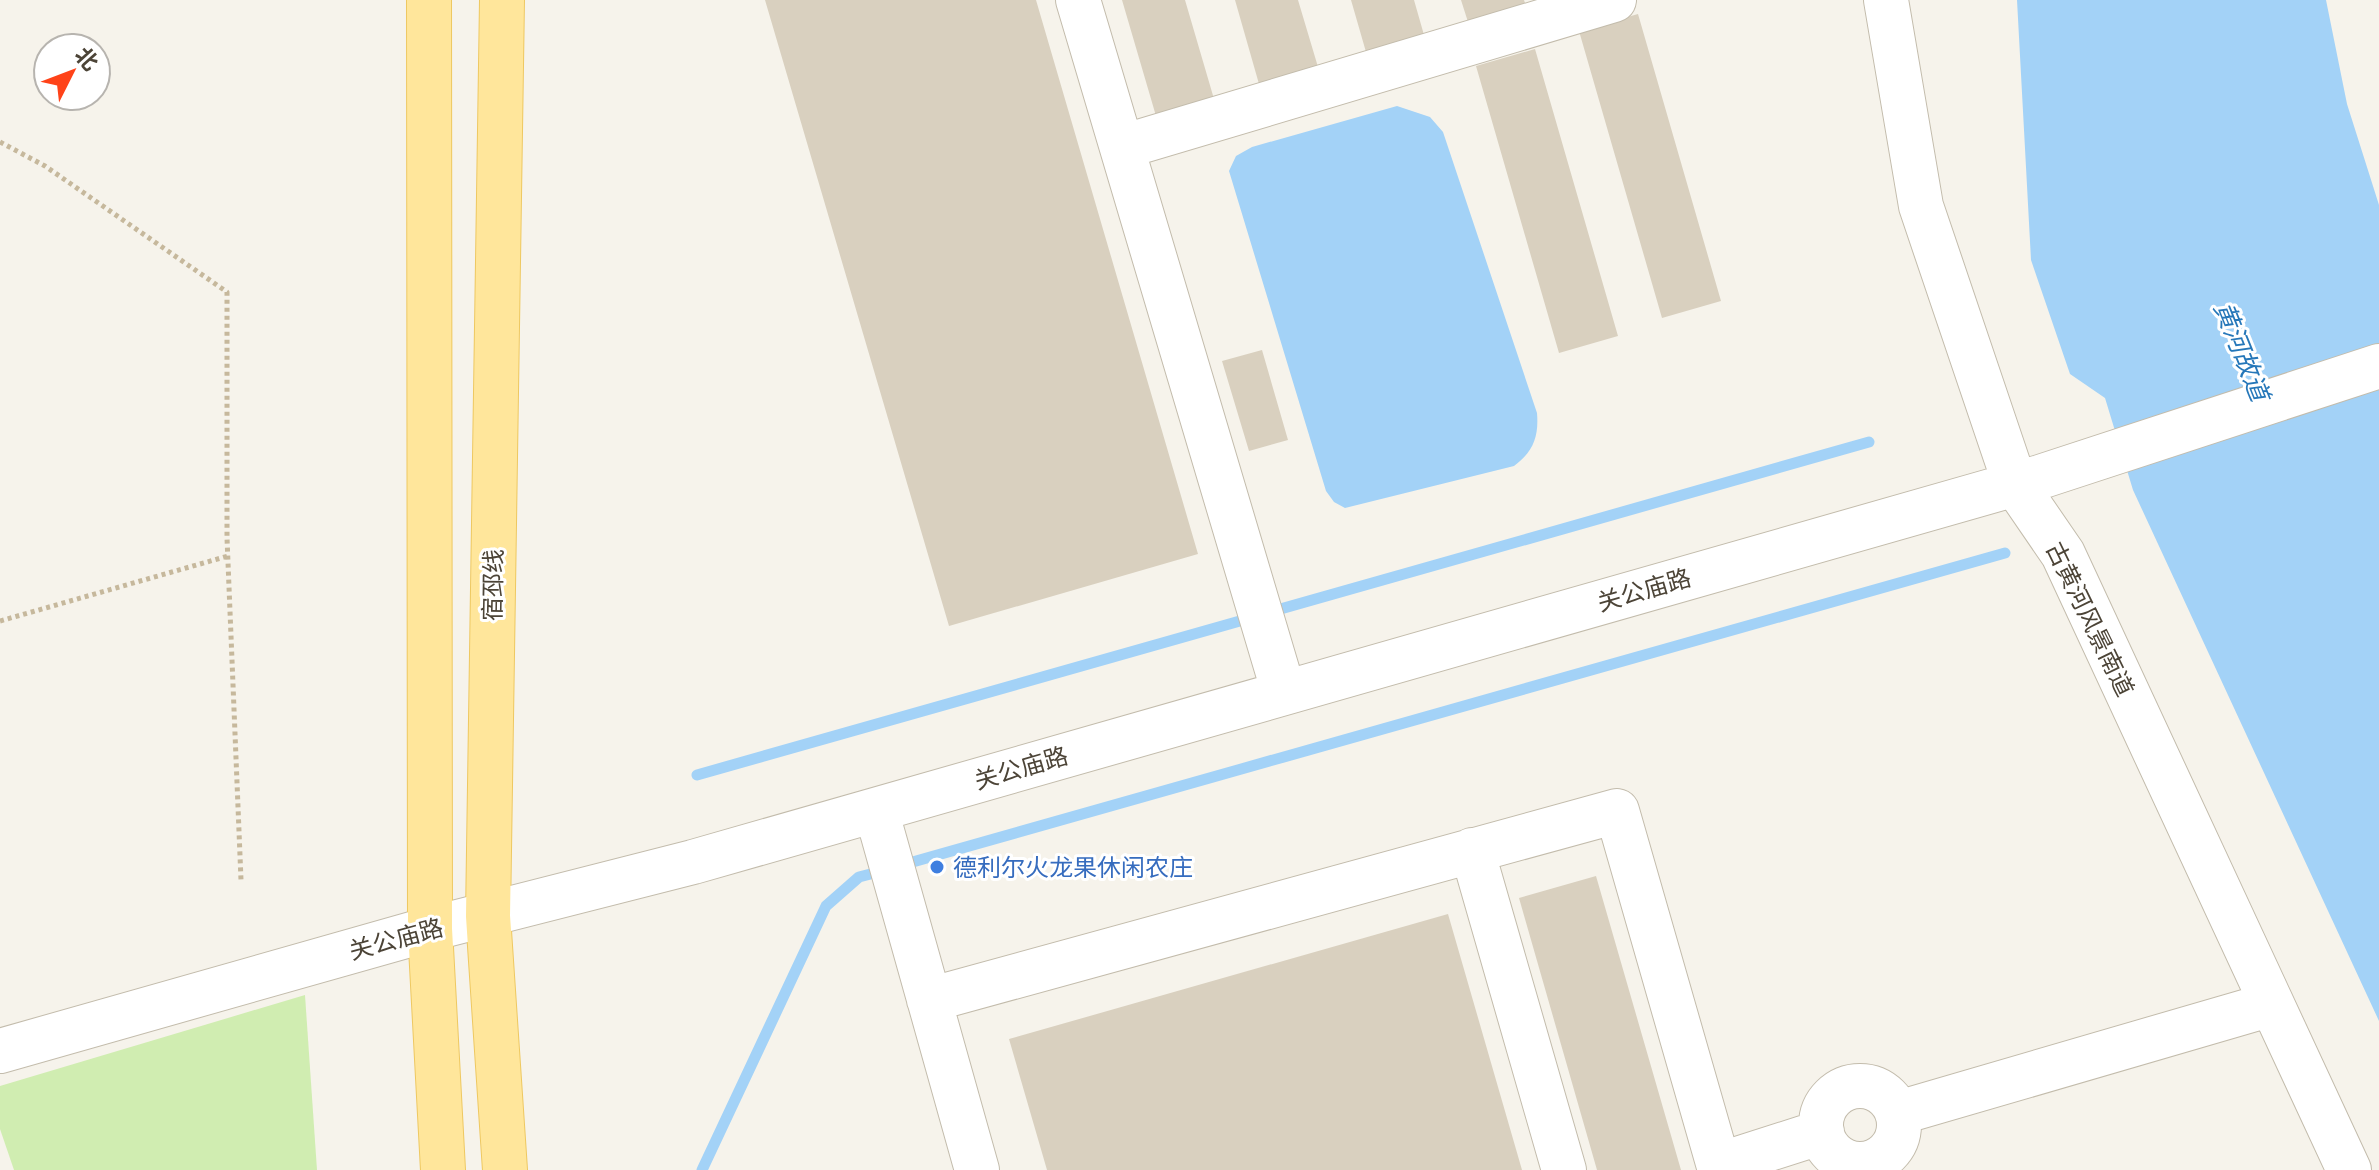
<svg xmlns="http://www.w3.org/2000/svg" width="2379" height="1170" viewBox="0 0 2379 1170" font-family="'PT Sans','Noto Sans SC',sans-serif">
<rect width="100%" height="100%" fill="#f6f3eb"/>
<path fill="#d0edb1" d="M 305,995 L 317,1170 L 14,1170 L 0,1129 L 0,1086 Z"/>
<path fill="#a3d2f7" d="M 2017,0 L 2326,0 L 2347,104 L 2379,205 L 2379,1021 L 2133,490 L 2105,398 L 2070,374 L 2031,260 Z
M 1397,106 L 1430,117 L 1443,132 L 1537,413 C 1539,437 1533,452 1514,466 L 1345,508 L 1334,502 L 1326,491 L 1229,171 L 1236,156 L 1252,147 Z"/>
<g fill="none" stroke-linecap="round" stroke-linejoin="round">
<path stroke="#a3d2f7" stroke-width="11" d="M 1270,612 L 1869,442
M 697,775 L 1254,617
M 902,865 L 2005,553
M 702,1170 L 826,906 L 859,877 L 886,870"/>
</g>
<path fill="#d9d0bf" d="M 765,0 L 1036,0 L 1198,554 L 949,626 Z
M 1122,0 L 1185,0 L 1214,99 L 1156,116 Z
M 1235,0 L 1298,0 L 1318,67 L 1259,84 Z
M 1351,0 L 1414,0 L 1424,35 L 1366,52 Z
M 1461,0 L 1524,0 L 1526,6 L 1468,22 Z
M 1638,14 L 1721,301 L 1662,318 L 1579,31 Z
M 1535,49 L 1618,336 L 1559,353 L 1476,66 Z
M 1262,350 L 1288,440 L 1249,451 L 1222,361 Z
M 1596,876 L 1681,1170 L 1597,1170 L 1519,898 Z
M 1448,914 L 1522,1170 L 1047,1170 L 1009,1039 Z"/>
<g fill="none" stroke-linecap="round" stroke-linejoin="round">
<g stroke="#c3bcac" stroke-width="46">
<path id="minor" d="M 1078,0 L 1284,693
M 1886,0 L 1921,206 L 2015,484 L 2063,554 L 2349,1170
M 1122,147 L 1614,0
M 876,810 L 977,1170
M 1472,850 L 1564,1170
M 929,1000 L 1617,811 L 1720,1170
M 0,1051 L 430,929 L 693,862 L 2040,477 L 2379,366
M1821 1125a39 39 0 1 1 78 0a39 39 0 1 1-78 0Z
M 1898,1113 L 2272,1004
M 1719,1165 L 1822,1132"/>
</g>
<g stroke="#eec861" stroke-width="46">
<path id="major" d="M 429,0 L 430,929 L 443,1170
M 502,0 L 488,916 L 505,1170"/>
</g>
<path stroke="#c6b89c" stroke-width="5" stroke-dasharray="4 4" stroke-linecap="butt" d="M 0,142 L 45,166 L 227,292 L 227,538 L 241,880
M 0,621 L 228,556"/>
<use href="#minor" stroke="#fff" stroke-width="44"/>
<use href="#major" stroke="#ffe69b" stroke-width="44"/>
</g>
<circle fill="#3f7fe0" stroke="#fff" stroke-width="3" cx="937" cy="867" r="8"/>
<g text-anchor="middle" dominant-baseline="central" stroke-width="6" stroke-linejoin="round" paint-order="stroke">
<g font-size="24" fill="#4c4437" stroke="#fff">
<text transform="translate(493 585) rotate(-89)">宿邳线</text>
<text transform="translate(1644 590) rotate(-16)">关公庙路</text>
<text transform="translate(2090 619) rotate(64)">古黄河风景南道</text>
<text transform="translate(1021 768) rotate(-16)">关公庙路</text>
<text transform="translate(396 939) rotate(-15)">关公庙路</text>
</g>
<g font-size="24" fill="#366cbe" stroke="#fff" text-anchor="start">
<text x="953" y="867">德利尔火龙果休闲农庄</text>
</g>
<g font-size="26" font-style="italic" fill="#2577b9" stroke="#fff">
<text transform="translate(2242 351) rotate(68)">黄河故道</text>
</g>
</g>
<g transform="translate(72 72) rotate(48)"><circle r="38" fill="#ffffff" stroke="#b7b4af" stroke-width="2"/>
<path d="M0-6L14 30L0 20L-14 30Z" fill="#ff4319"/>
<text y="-12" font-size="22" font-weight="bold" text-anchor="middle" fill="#4c4437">北</text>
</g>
</svg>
